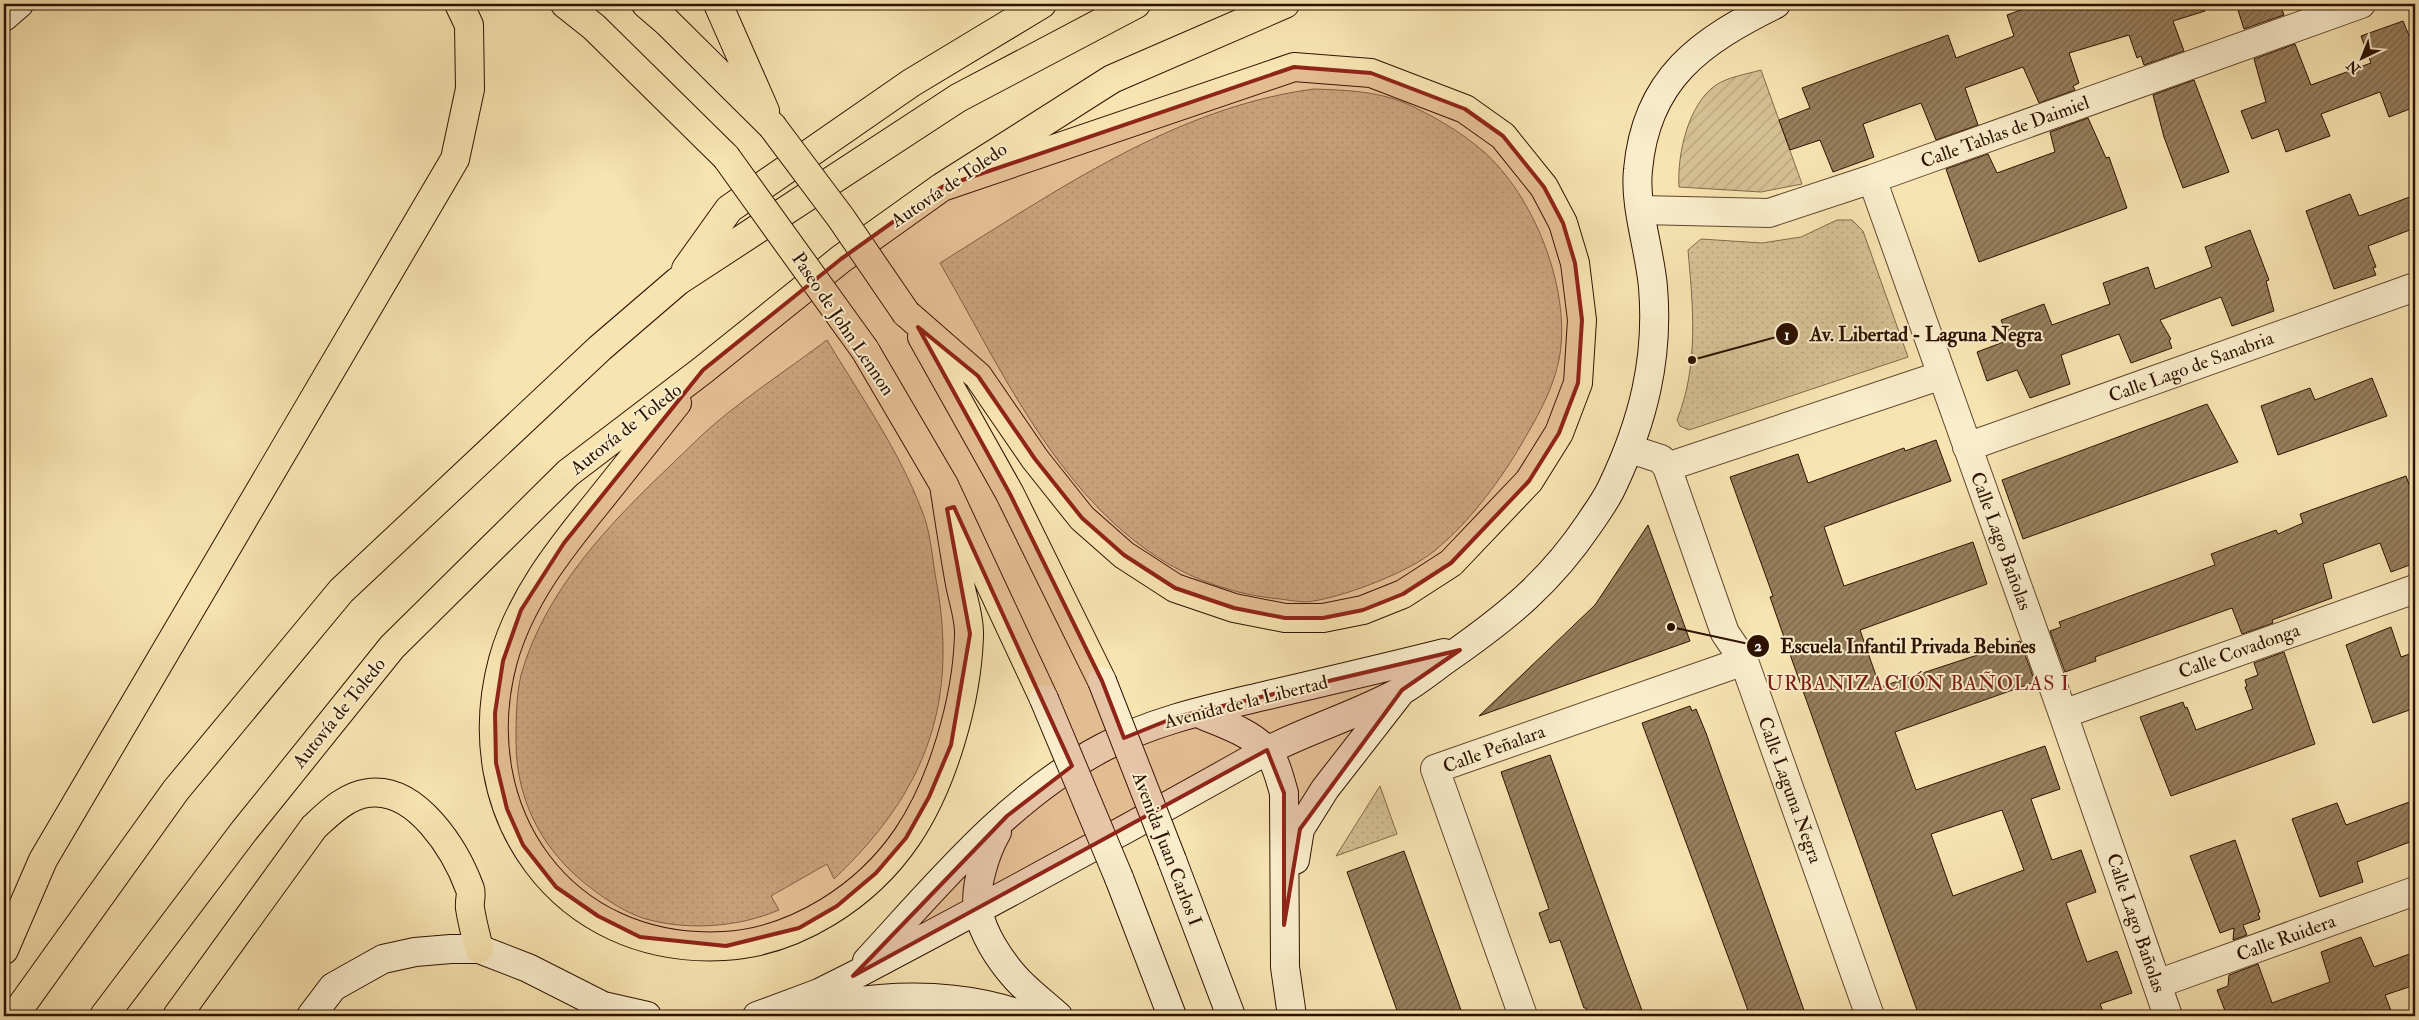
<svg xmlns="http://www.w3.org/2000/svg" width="2419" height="1020" viewBox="0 0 2419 1020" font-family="'IM FELL Double Pica',serif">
<defs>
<pattern id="grass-dots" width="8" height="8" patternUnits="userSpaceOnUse" patternTransform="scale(1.25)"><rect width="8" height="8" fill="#d5c093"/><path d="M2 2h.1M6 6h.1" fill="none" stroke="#b7a47d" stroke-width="1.8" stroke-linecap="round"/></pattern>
<pattern id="garden-furrows" width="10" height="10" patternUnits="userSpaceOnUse" patternTransform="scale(1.25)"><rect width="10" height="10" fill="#d5c093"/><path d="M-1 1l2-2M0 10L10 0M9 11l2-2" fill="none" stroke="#b7a47d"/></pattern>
<pattern id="building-hatch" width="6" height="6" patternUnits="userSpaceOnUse" patternTransform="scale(1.25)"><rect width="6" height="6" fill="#977f5d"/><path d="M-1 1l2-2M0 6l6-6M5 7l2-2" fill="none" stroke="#7c674a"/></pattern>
</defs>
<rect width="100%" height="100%" fill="#f7e4b1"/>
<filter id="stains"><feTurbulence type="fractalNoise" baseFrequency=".004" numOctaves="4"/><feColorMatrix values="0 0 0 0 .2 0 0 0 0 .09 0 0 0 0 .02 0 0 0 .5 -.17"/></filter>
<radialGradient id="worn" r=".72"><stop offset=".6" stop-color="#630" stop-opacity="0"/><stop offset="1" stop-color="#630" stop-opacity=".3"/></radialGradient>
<path fill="url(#grass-dots)" stroke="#82694a" d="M 1314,89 C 1345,90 1376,91 1405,103 C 1432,115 1461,132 1483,151 C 1534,196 1570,287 1560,354 C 1554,390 1536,419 1518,450 C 1497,485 1463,530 1429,555 C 1401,575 1341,598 1307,602 C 1298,602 1289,600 1280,599 C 1235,595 1189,579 1151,553 C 1053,486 998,363 940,263 C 1056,191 1176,107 1314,89 Z
M 1837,220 L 1852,220 L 1863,231 L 1908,357 L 1689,430 L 1680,426 L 1677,420 C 1699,365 1693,307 1688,250 L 1701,239 L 1762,243 L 1801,237 Z
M 827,340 C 860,395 899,450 922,511 C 930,530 932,554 935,574 C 960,701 927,791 834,879 L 827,864 L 771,896 L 779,910 C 739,927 689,931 646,919 C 628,914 606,900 591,888 C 544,853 516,802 516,742 C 516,721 516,696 521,675 C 545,590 610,523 672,464 C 687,450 702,434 718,421 C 753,392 791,367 827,340 Z
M 1380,786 L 1397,834 L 1336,856 Z"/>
<path fill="url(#garden-furrows)" stroke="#82694a" d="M 1761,70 L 1802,184 L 1761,192 L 1679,187 C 1677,155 1688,104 1716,85 C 1728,77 1747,74 1761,70 Z"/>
<path fill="url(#building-hatch)" stroke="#2e1201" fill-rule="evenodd" d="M 2037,4 L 2204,4 L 2205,11 L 2173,21 L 2184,51 L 2144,65 L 2141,56 L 2137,58 L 2129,35 L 2069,53 L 2079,83 L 2073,86 L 2075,90 L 2039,103 L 2023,67 L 1965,88 L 1978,125 L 1936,140 L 1921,103 L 1863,124 L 1874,157 L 1833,172 L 1820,140 L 1790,150 L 1779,120 L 1810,108 L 1802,88 L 1948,35 L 1956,58 L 2014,36 L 2007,15 Z
M 2236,4 L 2280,4 L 2284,15 L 2244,29 Z
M 2403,21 L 2415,50 L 2415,107 L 2389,117 L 2380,92 L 2321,114 L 2330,136 L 2286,152 L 2278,129 L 2252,139 L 2241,111 L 2266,102 L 2254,59 L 2295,44 L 2311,85 L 2371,63 L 2361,36 Z
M 2194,80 L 2229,172 L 2183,188 L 2164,137 L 2153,95 Z
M 2088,118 L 2106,158 L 2109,157 L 2127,208 L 1979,262 L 1946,169 L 1988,154 L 1997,173 L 2055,152 L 2050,132 Z
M 2350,194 L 2359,216 L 2415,195 L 2415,228 L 2368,246 L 2376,267 L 2373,268 L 2376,275 L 2334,289 L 2306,211 Z
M 2250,230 L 2269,280 L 2266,281 L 2274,311 L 2232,326 L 2221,297 L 2160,320 L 2171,339 L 2169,340 L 2172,348 L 2131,363 L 2119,334 L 2061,355 L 2070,384 L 2030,398 L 2017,370 L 1987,381 L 1977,352 L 2009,340 L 2001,320 L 2044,304 L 2052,325 L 2110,304 L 2103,283 L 2148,267 L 2155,289 L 2212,267 L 2205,247 Z
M 2372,378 L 2387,416 L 2278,455 L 2261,406 L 2310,388 L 2315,400 Z
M 2207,404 L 2238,462 L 2023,539 L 2002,480 Z
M 1936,440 L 1951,481 L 1824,527 L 1844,586 L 1973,542 L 1987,584 L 1860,630 L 1880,687 L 2020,641 L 2035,682 L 1895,732 L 1916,790 L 2045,746 L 2060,789 L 2031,799 L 2052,860 L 2081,850 L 2096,892 L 2066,903 L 2077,934 L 2087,962 L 2117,951 L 2132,993 L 2100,1004 L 2105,1016 L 1919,1016 L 1792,660 L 1770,597 L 1773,596 L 1730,477 L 1798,454 L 1808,483 L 1904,448 L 1905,451 ZM 2002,810 L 2024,870 L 1953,896 L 1931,834 Z
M 2406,476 L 2415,501 L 2415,563 L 2391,572 L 2380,543 L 2323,564 L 2332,598 L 2272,620 L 2273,623 L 2242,634 L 2232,608 L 2095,657 L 2096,661 L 2065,672 L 2050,631 L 2061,627 L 2059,622 L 2215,565 L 2211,554 L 2276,530 L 2278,534 L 2303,523 L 2300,514 Z
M 1648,525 L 1690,641 L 1479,716 L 1595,605 Z
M 2391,627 L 2401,657 L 2415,652 L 2415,708 L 2373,723 L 2346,645 Z
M 2284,652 L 2315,744 L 2171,796 L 2140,717 L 2183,702 L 2185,708 L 2187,707 L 2196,730 L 2253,709 L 2245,687 L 2247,686 L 2245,680 L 2258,675 L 2254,663 Z
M 1690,706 L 1692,711 L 1696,709 L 1706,733 L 1806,1016 L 1750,1016 L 1642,723 Z
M 1550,755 L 1626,967 L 1644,1016 L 1589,1016 L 1586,1008 L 1584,1008 L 1560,940 L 1550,943 L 1539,913 L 1549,909 L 1501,772 Z
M 2415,800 L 2415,840 L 2357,862 L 2363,882 L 2320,897 L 2292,819 L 2337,803 L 2346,825 Z
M 2235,840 L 2260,912 L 2258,913 L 2260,919 L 2243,925 L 2247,935 L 2233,940 L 2234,928 L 2220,933 L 2190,856 Z
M 1404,851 L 1456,996 L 1463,1016 L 1399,1016 L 1347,872 Z
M 2361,937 L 2374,967 L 2415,952 L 2415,985 L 2385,995 L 2393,1016 L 2227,1016 L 2217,990 L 2228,986 L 2229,975 L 2258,964 L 2272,1003 L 2330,982 L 2321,952 Z"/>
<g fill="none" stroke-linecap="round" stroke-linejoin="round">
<g stroke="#60462d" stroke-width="30">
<path id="street" d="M 1872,179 L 2063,714 L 2168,1016
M 1641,210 L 1769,213 L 1872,179 L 2361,4
M 1967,447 L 2415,287
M 1630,449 L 1661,459 L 1667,467 L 1725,633 L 1744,661 L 1870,1016
M 1667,467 L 1942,375
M 2063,714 L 2415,589
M 2157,984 L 2415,891
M 1523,1016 L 1435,769 L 1744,661"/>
</g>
<g stroke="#2e1201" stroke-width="30">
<path id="secondary" d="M 4,17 L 19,4
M 1198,713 C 1220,723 1249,731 1266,750 C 1276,760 1280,780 1284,793 L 1285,967 L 1292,1016
M 997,832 C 986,851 974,887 978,910 C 983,934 999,959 1015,977 C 1027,991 1044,1003 1058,1016
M 1172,860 L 1231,1016
M 1295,860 L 1300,829 L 1325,789 L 1399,694
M 1119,878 L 1172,1016
M 867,961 C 938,884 1008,798 1102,748 C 1152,721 1209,709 1264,696 C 1324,682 1384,668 1444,653
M 800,1011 C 826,1007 853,1001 880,999 C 927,995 980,999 1024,1016
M 311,1016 L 333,987 L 383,959 L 415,952 L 451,949 L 479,949 L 528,968 L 603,1006 L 647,1016
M 757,1016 L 819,993 L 853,976 C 988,905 1122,832 1255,757 C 1302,731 1356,716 1403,690 C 1420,680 1435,667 1451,656 C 1508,616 1550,582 1589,524 C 1597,512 1606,500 1612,487 C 1643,422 1659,359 1653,287 C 1650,251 1634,205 1638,170 C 1646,78 1701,41 1776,4"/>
</g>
<g stroke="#2e1201" stroke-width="30">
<path id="highway" d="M 565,4 L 594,27 L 726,157
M 646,4 L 667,22 L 772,126
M 718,4 L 765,111
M 686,269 L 729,209 L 911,83 L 1042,4
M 906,313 L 978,376 L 1035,459 L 1082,518 L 1124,555 L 1175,588 L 1234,608 L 1285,618 L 1323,618 L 1363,610 L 1403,594 L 1451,563 L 1529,481 L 1559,433 L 1578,383 L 1582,320 L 1575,263 L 1563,223 L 1544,187 L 1503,136 L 1465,109 L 1371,73 L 1294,67 L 942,187
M 922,337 L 1010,494 L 1102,681
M 865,350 L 944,485 L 1044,699
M 677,403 C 651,436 624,469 598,502 C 559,550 520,599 503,660 C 462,812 562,955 724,946 C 796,942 867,896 907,837 C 943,784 967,700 969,636 C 970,619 963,600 960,584 C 954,551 949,518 944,485
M 4,950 L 43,860 L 455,159 L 470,89 L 469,25 L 459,4
M 14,1016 L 176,790 L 341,591 L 600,348 L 678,281 L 958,98 L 1136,4
M 104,1016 L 244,831 L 392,647 L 568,473 L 703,370 L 841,259 L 942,187 L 1112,79 L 1285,4
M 177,1016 L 314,827 C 329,813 346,796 368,793 C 417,786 456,851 470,889 C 472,895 469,902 470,908 C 472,922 476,936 479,949"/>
</g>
<use href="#street" stroke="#faedcc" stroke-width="28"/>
<use href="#secondary" stroke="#faedcc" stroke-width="28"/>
<use href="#highway" stroke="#f7e4b1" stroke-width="28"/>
<g stroke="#2e1201" stroke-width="30" stroke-linecap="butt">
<path id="secondary-bridge" d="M 1102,681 L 1172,860
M 1044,699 L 1119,878"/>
</g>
<g stroke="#2e1201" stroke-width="30" stroke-linecap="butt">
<path id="highway-bridge" d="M 772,126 L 841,218 L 906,313
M 726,157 L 865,350"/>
</g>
<use href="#secondary-bridge" stroke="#faedcc" stroke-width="28"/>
<use href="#highway-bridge" stroke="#f7e4b1" stroke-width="28"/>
</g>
<path fill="#8f2418" fill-opacity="0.2" stroke="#8f2418" stroke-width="4" stroke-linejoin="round" d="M 1294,67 L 1371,73 L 1465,109 L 1503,136 L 1544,187 L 1563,223 L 1575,263 L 1582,320 L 1578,383 L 1559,433 L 1529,481 L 1451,563 L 1403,594 L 1363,610 L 1323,618 L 1285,618 L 1234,608 L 1175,588 L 1124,555 L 1082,518 L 1035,459 L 978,376 L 918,327 L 1010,494 L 1102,681 L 1124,738 L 1176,717 L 1460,650 L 1402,690 L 1300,829 L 1284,925 L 1284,793 L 1267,750 L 853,976 L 1007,816 L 1072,766 L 954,507 L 947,509 L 970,634 L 951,745 L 929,797 L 906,838 L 876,873 L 837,906 L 799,928 L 726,946 L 640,937 L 598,916 L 556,887 L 523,845 L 507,809 L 496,763 L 495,713 L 503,661 L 521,610 L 564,543 L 703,370 L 841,259 L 942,187 Z"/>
<g text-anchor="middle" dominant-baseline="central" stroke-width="4" stroke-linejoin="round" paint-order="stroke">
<g font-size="19" fill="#2e1201" stroke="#faedcc">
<text transform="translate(2005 132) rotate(-20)">Calle Tablas de Daimiel</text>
<text transform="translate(949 185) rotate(-34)">Autovía de Toledo</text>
<text transform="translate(843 324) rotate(56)">Paseo de John Lennon</text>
<text transform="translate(2191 367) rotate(-20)">Calle Lago de Sanabria</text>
<text transform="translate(626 429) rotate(-38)">Autovía de Toledo</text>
<text transform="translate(2001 541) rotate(70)">Calle Lago Bañolas</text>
<text transform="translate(2239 651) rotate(-20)">Calle Covadonga</text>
<text transform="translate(1246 702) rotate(-14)">Avenida de la Libertad</text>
<text transform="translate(339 713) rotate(-51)">Autovía de Toledo</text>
<text transform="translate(1494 749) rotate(-20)">Calle Peñalara</text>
<text transform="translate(1790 790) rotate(70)">Calle Laguna Negra</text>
<text transform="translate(1167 849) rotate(69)">Avenida Juan Carlos I</text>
<text transform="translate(2136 923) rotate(71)">Calle Lago Bañolas</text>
<text transform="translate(2286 938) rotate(-20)">Calle Ruidera</text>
</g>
<g font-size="20" letter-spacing="1" fill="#7a1f14" stroke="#faedcc">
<text x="1918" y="683">URBANIZACIÓN BAÑOLAS I</text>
</g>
</g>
<path fill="none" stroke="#2e1201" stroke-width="2" d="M1692 360L1787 334M1671 627L1758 646"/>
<g fill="#2e1201" stroke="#faedcc" stroke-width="2">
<circle cx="1692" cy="360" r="5"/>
<circle cx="1671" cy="627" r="5"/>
<circle cx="1787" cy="334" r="12"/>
<circle cx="1758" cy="646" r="12"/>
</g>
<g font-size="15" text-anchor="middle" font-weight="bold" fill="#fff">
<text x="1787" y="340">1</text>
<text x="1758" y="651">2</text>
</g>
<g font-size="20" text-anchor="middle" font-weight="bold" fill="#2e1201" stroke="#faedcc" stroke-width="4" stroke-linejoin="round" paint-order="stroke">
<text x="1926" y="341">Av. Libertad - Laguna Negra</text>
<text x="1908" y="653">Escuela Infantil Privada Bebines</text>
</g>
<rect width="2419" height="1020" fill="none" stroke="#f7e4b1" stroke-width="20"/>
<rect x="5" y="5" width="2409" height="1010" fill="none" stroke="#2e1201" stroke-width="2.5"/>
<rect x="10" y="10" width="2399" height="1000" fill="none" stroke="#2e1201"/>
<g transform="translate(2362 58) rotate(223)" stroke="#faedcc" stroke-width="4" paint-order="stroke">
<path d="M0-4L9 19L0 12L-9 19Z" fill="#2e1201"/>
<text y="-8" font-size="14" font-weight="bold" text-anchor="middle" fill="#2e1201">N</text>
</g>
<rect width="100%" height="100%" filter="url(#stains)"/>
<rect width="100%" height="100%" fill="url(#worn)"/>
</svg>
